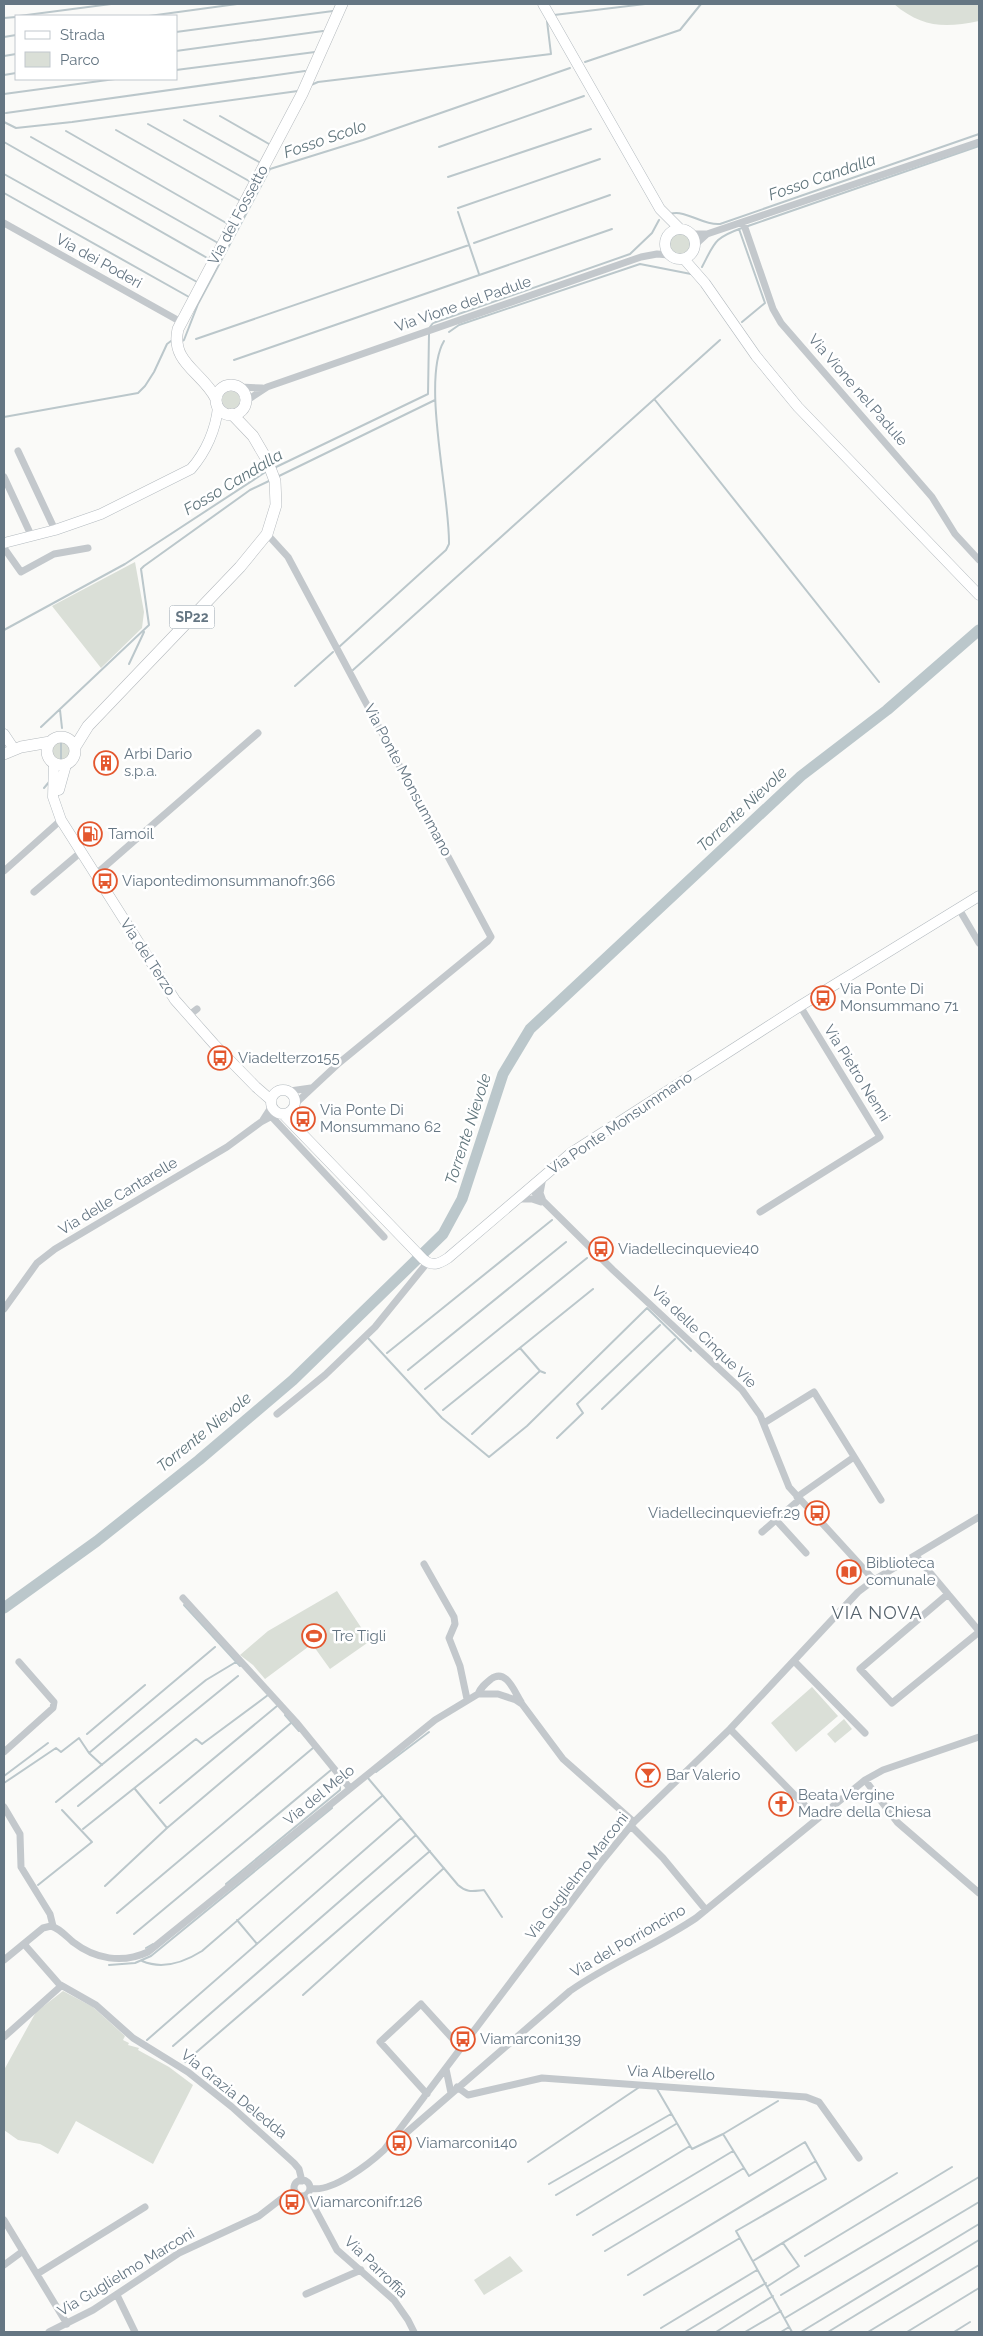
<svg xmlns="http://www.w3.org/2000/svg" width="983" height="2336" viewBox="0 0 983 2336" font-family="Raleway,sans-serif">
<rect width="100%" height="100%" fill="#fafaf8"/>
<path fill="#dadfd7" d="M 894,4 L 979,4 L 979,21 C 945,28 922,28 894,4 Z
M669 244a11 11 0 1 1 22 0a11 11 0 1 1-22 0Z
M222 400a9 9 0 1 1 18 0a9 9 0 1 1-18 0Z
M 135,562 L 144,612 L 142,628 L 101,668 L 52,606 Z
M51 752a10 10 0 1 1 20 0a10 10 0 1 1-20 0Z
M 337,1591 L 370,1641 L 330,1669 L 312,1644 L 265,1679 L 253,1665 L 240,1655 L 268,1631 Z
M 812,1687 L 838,1716 L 796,1752 L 771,1723 Z
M 844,1719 L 852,1729 L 835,1743 L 827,1734 Z
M 63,1991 L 93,2007 L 125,2036 L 123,2040 L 129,2043 L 128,2045 L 139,2048 L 138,2050 L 169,2067 L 193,2085 L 153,2164 L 76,2121 L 58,2154 L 40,2144 L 18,2140 L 4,2130 L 4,2070 L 36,2012 Z
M 510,2256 L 523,2271 L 484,2295 L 474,2280 Z"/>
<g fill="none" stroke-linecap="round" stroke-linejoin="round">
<path stroke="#bbc7cb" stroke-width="2" d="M 554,15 L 645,4
M 19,16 L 111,4
M 149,16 L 237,4
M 4,18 L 16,17
M 176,32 L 333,11
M 4,37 L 16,35
M 176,51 L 323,31
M 4,56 L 16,54
M 585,62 L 680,30 L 701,4
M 176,70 L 315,52
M 4,75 L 16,73
M 311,85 L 318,82 L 551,54 L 547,21
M 4,94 L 115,79
M 6,113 L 305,71
M 220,116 L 269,144
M 184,120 L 259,162
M 4,122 L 16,128 L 72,122 L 298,91
M 148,124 L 249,181
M 116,130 L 239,200
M 66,131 L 228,224
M 31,137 L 218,243
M 4,142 L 209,259
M 439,147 L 584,96
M 4,174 L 197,282
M 448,177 L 591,129
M 4,193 L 189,297
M 458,208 L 600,159
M 458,212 L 479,274
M 670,214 C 686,209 703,226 720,224 L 979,134
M 748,226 L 979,146
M 739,229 L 765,303 L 742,322
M 474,243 L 610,195
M 702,267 C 715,242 714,238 742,228
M 430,327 L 433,323 L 630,254 L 652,233 L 659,220
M 449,332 L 459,325 L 640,264 L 691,274
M 196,339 L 469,245
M 182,341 L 184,340 L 198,304 L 270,169 L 363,140 L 570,68
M 234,360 L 612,229
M 655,400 L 879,682
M 4,417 L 138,393 L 145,386 L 154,372 L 167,344 L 171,341
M 274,468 L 428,394 L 429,334
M 277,477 L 435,400
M 4,630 L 125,564 L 267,471
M 339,647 L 446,550 L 449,544 C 450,495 421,380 444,341
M 129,664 L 144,632
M 353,670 L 720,340
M 295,686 L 333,652
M 60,710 L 62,728
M 41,727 L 149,625 L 141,569 L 144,566 L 250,490 L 271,480
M 61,760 L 61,743
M 44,788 L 49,782
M 368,1338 L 442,1418 L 489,1457 L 527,1426 L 647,1308 L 691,1351
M 520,1348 L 540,1371 L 545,1373
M 387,1353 L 552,1220
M 408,1370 L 566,1242
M 425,1389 L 587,1258
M 602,1409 L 675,1339
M 443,1410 L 593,1289
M 472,1434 L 540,1371
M 557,1438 L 583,1413 L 577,1404 L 660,1325
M 184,1605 L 240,1666
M 285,1715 L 299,1731
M 87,1734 L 145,1685
M 89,1753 L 215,1647
M 376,1772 L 429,1732
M 4,1776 L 48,1743
M 368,1778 L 458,1885 C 467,1893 473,1891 484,1890 L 502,1917
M 4,1783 L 56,1748 L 61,1752 L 79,1738 L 89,1753 L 102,1765
M 135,1789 L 167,1828
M 56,1802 L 206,1680 L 236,1662
M 160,1803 L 277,1706
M 78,1806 L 238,1676
M 83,1829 L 196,1739 L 202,1744 L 268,1695
M 226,1884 L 340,1790 L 340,1780
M 38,1885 L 92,1842 L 62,1810
M 105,1886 L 167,1828 L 291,1723
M 117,1913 L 313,1748
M 237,1920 L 257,1944
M 134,1934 L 331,1770
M 146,1948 L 153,1944
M 142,1961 C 163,1970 183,1963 202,1951 L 382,1796
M 109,1965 L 135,1963 L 151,1956 L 332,1808
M 303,1995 L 444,1868
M 147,2040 L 401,1818
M 173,2046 L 416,1835
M 185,2062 L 430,1851
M 657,2089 L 692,2149 L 723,2134 L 778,2101
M 723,2134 L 749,2176 L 805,2142 L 826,2179 L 736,2231 L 792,2332
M 528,2162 L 638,2088
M 549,2184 L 671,2114
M 556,2195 L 676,2124
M 577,2215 L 690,2146
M 593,2235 L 733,2151
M 605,2251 L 744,2168
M 805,2256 L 952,2167
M 753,2261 L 897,2173
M 628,2275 L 816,2161
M 768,2286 L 799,2266 L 783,2243
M 644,2295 L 740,2238
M 781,2295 L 979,2177
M 785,2318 L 979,2202
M 661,2328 L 757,2270
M 685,2332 L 766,2283
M 716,2332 L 773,2296
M 745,2332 L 781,2311
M 781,2332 L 789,2327
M 801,2332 L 979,2224
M 828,2332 L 979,2240
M 868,2332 L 979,2265
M 907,2332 L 979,2288
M 954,2332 L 970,2322"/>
<path stroke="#bbc7cb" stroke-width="11" d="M 4,1608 L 97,1541 L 199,1460 L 293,1380 L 443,1234 L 462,1199 L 503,1074 L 530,1029 L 801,776 L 887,710 L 979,630"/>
<g stroke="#b3babf" stroke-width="11">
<path id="secondary" d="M 543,4 L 660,209 L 680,229
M665 244a15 15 0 1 1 30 0a15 15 0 1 1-30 0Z
M 684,259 L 705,283 L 756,356 L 798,407 L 979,595
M 4,543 L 55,530 L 101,514 L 191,469 C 206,452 216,429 218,407
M 4,734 L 14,749
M 54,764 L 53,797 L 61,820 L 175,1000 L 214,1044 L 256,1087 L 271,1100
M 59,790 L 66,765
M271 1102a12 12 0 1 1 24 0a12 12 0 1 1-24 0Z
M 283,1114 L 423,1259 C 432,1267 439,1264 448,1258 L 571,1153 L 800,1006 L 979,896"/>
</g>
<g stroke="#b5babe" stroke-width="12">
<path id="primary" d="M216 400a15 15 0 1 1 30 0a15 15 0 1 1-30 0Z
M 216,399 C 204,373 170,363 178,329 L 302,94 L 342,4
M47 751a14 14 0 1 1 28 0a14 14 0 1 1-28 0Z
M 75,747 L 88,726 L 240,567 L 267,534 L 276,505 L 275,481 L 267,460 L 253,436 L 232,414
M 4,754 L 21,747 L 50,742"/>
</g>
<path stroke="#c3c8cc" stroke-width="7" d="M 743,222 L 773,309 L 781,323 L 932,497 L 955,534 L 979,560
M 4,223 L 181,322
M 691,234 L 707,234
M 695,245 L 707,234 L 979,142
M 239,387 L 262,388
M 246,401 L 267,387 L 641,257 L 657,254 L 669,255
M 18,451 L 55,530
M 4,477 L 31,535
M 267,534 L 288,557 L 491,937 L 488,941 L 339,1063 L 295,1104
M 4,548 L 21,572 L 54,554 L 88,548
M 4,871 L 61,820
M 95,875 L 258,733
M 34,892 L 81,852
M 959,909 L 979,943
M 188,1016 L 197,1009
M 290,1091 L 311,1088
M 271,1116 L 384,1237
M 263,1120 L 272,1106
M 543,1177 L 540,1193 L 543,1201
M 529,1187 L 613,1270 L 742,1390 L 760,1415 L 789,1487 L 874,1580
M 517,1199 L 532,1199 L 541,1202
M 760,1212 L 880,1137 L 800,1006
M 4,1309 L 37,1263 L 55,1249 L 227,1147 L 261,1122 L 278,1113
M 277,1414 L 325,1375 L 375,1327 L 427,1263
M 764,1423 L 814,1392 L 881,1500
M 797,1497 L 854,1457
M 776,1520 L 806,1553
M 762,1532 L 799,1500
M 916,1556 L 979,1631
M 424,1564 L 454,1617 L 455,1624 L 449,1638 L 460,1666 L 467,1699
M 948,1594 L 860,1669 L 892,1703 L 979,1632
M 183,1598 L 296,1722 L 349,1787
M 794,1661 L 865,1733
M 478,1694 C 481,1687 485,1684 491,1679 C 506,1668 514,1691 521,1702
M 730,1729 L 817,1818
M 4,1752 L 53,1708 L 54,1702 L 19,1662
M 865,1780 L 897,1822 L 979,1893
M 4,1807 L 20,1834 L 21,1867 L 50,1914 L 53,1926
M 631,1826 L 663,1858 L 706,1910
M 24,1944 L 59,1984 L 96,2005 L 133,2038 L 188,2072 L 232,2107 L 294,2163 L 299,2169 L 302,2181
M 4,1960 L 43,1928 L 51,1926 C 59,1928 66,1936 73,1942 C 95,1959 122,1964 148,1952 L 435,1720 L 478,1694 L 498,1694 L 516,1700 L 522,1704 L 563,1759 L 634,1822
M 4,2037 L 61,1986
M 446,2069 L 451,2093
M 457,2087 L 468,2095 L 542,2078 L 806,2097 L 819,2102 L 859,2158
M 427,2094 L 380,2042 L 421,2004 L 461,2048
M 391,2146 L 570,1991 C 610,1963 656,1945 696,1918 L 865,1780 L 883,1770 L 979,1737
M294 2188a8 8 0 1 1 16 0a8 8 0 1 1-16 0Z
M 310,2188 C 331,2194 370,2163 384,2150 L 602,1861 L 634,1822 L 730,1729 L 858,1592 L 874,1580 L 979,1517
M 307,2194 L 337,2250 L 394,2300 L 408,2320 L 414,2332
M 4,2220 L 67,2324
M 4,2265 L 23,2251
M 37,2274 L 145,2207
M 306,2294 L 361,2270
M 117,2295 L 135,2332
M 49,2332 L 93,2310 L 179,2253 L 259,2216 L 281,2199 L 295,2191"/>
<use href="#secondary" stroke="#fff" stroke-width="10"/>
<use href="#primary" stroke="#fff" stroke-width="11"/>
</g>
<defs>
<g id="building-ring" transform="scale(1.25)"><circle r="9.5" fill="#fff" stroke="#e4572e" stroke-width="1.5"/><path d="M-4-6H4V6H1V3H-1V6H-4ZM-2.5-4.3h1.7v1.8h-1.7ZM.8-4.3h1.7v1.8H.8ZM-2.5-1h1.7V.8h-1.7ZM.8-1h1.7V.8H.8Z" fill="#e4572e"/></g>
<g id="fuel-ring" transform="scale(1.25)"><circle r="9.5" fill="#fff" stroke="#e4572e" stroke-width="1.5"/><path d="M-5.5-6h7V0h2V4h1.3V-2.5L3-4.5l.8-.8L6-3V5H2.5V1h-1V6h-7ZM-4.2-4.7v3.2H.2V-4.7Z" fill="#e4572e"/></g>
<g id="bus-ring" transform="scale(1.25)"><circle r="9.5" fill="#fff" stroke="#e4572e" stroke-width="1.5"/><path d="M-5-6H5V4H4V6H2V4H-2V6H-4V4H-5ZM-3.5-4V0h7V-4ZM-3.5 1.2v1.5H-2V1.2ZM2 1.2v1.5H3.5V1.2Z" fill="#e4572e"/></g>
<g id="library-ring" transform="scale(1.25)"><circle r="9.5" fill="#fff" stroke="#e4572e" stroke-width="1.5"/><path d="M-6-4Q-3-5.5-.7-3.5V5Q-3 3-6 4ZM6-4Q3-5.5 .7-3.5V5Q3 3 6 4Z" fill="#e4572e"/></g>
<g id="stadium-ring" transform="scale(1.25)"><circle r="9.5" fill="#fff" stroke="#e4572e" stroke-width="1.5"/><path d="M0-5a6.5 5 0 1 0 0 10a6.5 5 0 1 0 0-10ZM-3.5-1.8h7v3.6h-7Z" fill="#e4572e"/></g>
<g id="bar-ring" transform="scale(1.25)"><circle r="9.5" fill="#fff" stroke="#e4572e" stroke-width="1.5"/><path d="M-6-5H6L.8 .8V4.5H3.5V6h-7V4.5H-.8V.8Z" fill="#e4572e"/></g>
<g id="church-ring" transform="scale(1.25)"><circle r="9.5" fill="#fff" stroke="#e4572e" stroke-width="1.5"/><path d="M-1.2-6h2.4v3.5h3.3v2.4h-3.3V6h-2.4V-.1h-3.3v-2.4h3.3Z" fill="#e4572e"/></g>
</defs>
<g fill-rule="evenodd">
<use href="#building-ring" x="106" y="763"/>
<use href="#fuel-ring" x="90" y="834"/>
<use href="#bus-ring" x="105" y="881"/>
<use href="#bus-ring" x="823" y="998"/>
<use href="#bus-ring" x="220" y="1058"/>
<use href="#bus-ring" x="303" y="1119"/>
<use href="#bus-ring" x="601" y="1249"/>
<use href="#bus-ring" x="817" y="1513"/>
<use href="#library-ring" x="849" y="1572"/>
<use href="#stadium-ring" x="314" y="1636"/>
<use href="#bar-ring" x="648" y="1775"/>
<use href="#church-ring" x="781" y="1804"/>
<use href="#bus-ring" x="463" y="2039"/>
<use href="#bus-ring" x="399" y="2143"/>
<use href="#bus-ring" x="292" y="2202"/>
</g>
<g text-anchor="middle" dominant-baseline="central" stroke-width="5" stroke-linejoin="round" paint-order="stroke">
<rect fill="#fff" stroke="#939fa8" stroke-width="1" x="169.5" y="605.5" width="45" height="23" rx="4"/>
<g font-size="14" font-weight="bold" fill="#657683">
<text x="192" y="617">SP22</text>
</g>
<g font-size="15" fill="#657683" stroke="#fff">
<text transform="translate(238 215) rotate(-62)">Via del Fossetto</text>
<text transform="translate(99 261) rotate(29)">Via dei Poderi</text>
<text transform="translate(463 304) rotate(-19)">Via Vione del Padule</text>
<text transform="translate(858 390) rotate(49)">Via Vione nel Padule</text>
<text transform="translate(408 780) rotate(62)">Via Ponte Monsummano</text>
<text transform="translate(148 957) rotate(57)">Via del Terzo</text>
<text transform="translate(857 1073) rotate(58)">Via Pietro Nenni</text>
<text transform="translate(620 1123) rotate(-34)">Via Ponte Monsummano</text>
<text transform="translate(118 1196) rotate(-31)">Via delle Cantarelle</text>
<text transform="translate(704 1337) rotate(44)">Via delle Cinque Vie</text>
<text transform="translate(319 1795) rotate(-39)">Via del Melo</text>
<text transform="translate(577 1876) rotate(-52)">Via Guglielmo Marconi</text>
<text transform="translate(628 1941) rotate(-30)">Via del Porrioncino</text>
<text transform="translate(671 2073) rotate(3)">Via Alberello</text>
<text transform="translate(234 2094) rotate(39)">Via Grazia Deledda</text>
<text transform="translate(376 2267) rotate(44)">Via Parroffia</text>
<text transform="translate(126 2272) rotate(-31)">Via Guglielmo Marconi</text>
</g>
<g font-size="15" fill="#657683" stroke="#fff" text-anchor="start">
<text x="124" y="754">Arbi Dario<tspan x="124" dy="17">s.p.a.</tspan></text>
<text x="108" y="834">Tamoil</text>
<text x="122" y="881">Viapontedimonsummanofr.366</text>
<text x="840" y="989">Via Ponte Di<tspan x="840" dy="17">Monsummano 71</tspan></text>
<text x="238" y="1058">Viadelterzo155</text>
<text x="320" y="1110">Via Ponte Di<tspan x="320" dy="17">Monsummano 62</tspan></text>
<text x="618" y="1249">Viadellecinquevie40</text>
<text x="800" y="1513" text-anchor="end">Viadellecinqueviefr.29</text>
<text x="866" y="1563">Biblioteca<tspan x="866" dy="17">comunale</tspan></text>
<text x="332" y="1636">Tre Tigli</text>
<text x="666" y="1775">Bar Valerio</text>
<text x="798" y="1795">Beata Vergine<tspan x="798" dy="17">Madre della Chiesa</tspan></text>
<text x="480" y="2039">Viamarconi139</text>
<text x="416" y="2143">Viamarconi140</text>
<text x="310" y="2202">Viamarconifr.126</text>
</g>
<g font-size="16" font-style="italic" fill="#60757c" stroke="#fff">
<text transform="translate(325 139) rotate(-19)">Fosso Scolo</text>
<text transform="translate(822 177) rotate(-19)">Fosso Candalla</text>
<text transform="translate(233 482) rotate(-31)">Fosso Candalla</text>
<text transform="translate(742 809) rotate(-43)">Torrente Nievole</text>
<text transform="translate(468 1129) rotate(-72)">Torrente Nievole</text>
<text transform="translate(204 1432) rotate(-39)">Torrente Nievole</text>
</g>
<g font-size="18" letter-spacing="1" fill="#57646e" stroke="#fff">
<text x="877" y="1612">VIA NOVA</text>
</g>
</g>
<rect width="983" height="2336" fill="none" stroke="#657683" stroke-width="10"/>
<rect x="15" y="15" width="162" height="65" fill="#ffffff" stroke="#c1c8cd"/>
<rect x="25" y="31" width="25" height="8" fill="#ffffff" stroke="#c1c8cd"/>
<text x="60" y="40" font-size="15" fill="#657683">Strada</text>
<rect x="25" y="52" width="25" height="15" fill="#dadfd7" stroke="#c1c8cd"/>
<text x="60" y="65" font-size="15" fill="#657683">Parco</text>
</svg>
